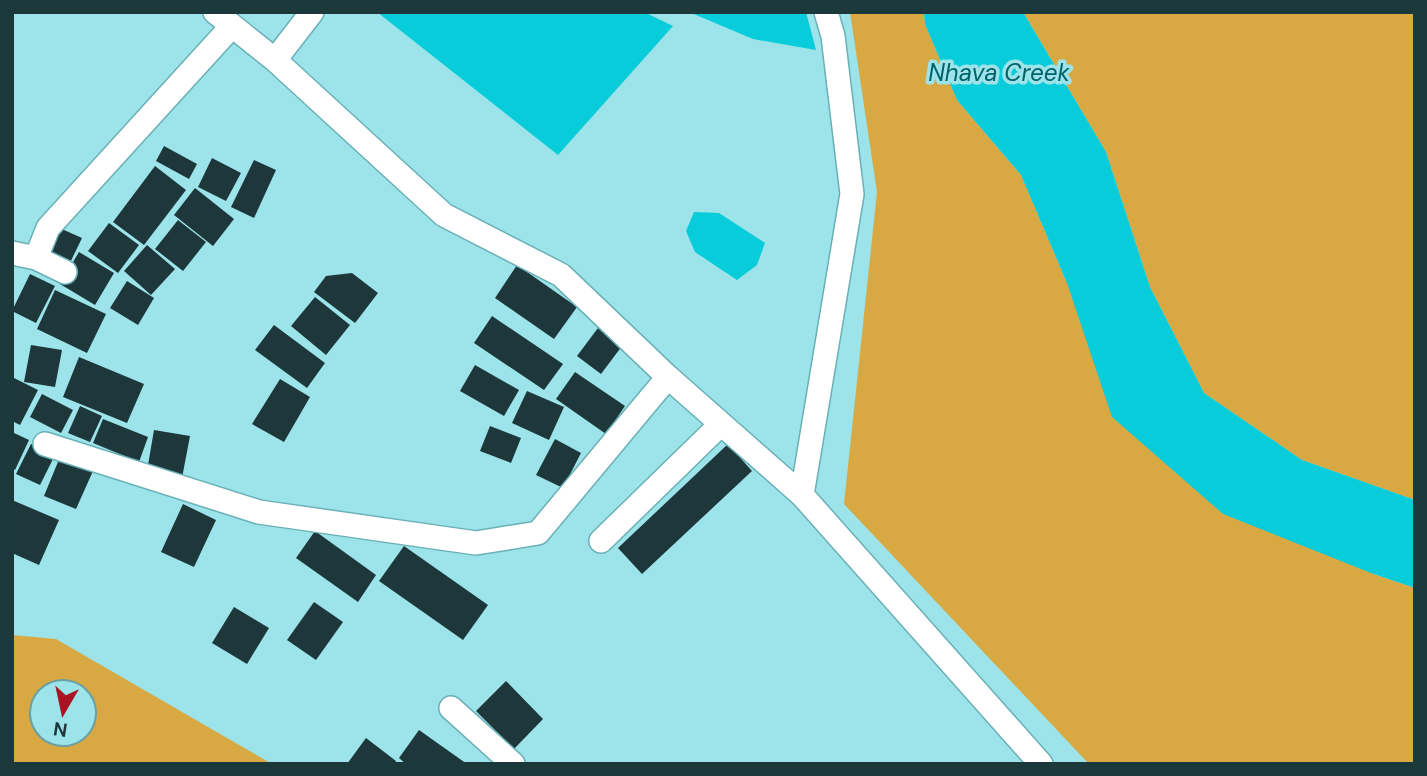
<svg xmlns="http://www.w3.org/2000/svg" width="1427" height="776" viewBox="0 0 1427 776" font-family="'DM Sans',sans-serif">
<rect width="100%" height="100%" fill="#9ce3ea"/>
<path fill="#d8a943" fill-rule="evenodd" d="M 850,12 L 924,12 L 925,24 L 957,100 L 1021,175 L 1067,283 L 1371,573 L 1415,588 L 1415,764 L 1089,764 L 844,504 L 877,192 Z
M 1023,12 L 1415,12 L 1415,500 L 1302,460 L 1204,393 L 1150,287 L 1106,152 Z
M 12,635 L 56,639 L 272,764 L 12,764 ZM 42,692 L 84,692 L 84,734 L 42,734 Z"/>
<path fill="#09ccda" d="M 377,12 L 644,12 L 673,26 L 558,155 Z
M 689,12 L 806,12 L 816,50 L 753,39 Z
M 924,12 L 1023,12 L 1106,152 L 1150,287 L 1204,393 L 1302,460 L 1415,500 L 1415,588 L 1371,573 L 1223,514 L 1112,417 L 1067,283 L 1021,175 L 957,100 L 925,24 Z
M 694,212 L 719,213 L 765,243 L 757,265 L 737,280 L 695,252 L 686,231 Z"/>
<path fill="#1d373a" d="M 164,146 L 197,164 L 189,179 L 156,161 Z
M 212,158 L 241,173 L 226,201 L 198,187 Z
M 254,160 L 276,170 L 254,218 L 231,207 Z
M 155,166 L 186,190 L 144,245 L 113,222 Z
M 195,188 L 234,219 L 213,246 L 174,215 Z
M 178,220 L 206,242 L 183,271 L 155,249 Z
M 109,223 L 139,245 L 118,273 L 88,251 Z
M 55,226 L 82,238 L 67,269 L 40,256 Z
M 147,245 L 175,269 L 151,295 L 124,271 Z
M 79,252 L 114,273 L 95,305 L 60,284 Z
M 517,265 L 577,307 L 554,339 L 495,298 Z
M 352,273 L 378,293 L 355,323 L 314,292 L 326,276 Z
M 30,274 L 55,286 L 36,323 L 12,311 Z
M 127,281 L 154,298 L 138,325 L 110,308 Z
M 55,290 L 106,314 L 87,353 L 37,329 Z
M 315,297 L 350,325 L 326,355 L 291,326 Z
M 492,316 L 563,364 L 544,390 L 474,343 Z
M 274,325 L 325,363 L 307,388 L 255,350 Z
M 598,328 L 622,346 L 601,374 L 577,356 Z
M 31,345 L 62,350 L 55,387 L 24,382 Z
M 79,357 L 144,384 L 127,423 L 63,397 Z
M 475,365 L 519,390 L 504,416 L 460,391 Z
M 575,372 L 625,406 L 606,434 L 556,399 Z
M 12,377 L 38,390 L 20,425 L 12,421 Z
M 280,379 L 310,397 L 284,442 L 252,424 Z
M 527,391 L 564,407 L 549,440 L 512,423 Z
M 42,394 L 73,410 L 61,433 L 30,417 Z
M 80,406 L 102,416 L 90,442 L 68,433 Z
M 103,419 L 148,437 L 139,462 L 93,443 Z
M 490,426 L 521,438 L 511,463 L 480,451 Z
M 154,430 L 190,436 L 182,478 L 147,471 Z
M 12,432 L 29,440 L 15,470 L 12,468 Z
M 555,439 L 581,453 L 563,488 L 536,475 Z
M 31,444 L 55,455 L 40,485 L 16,474 Z
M 728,444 L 752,471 L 642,574 L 618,548 Z
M 60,457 L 93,471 L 76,509 L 44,496 Z
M 12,500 L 59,520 L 39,565 L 12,553 Z
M 183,504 L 216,520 L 194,567 L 161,552 Z
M 315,531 L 376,575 L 358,602 L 296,558 Z
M 404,546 L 488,605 L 463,640 L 379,581 Z
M 314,602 L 343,622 L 316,660 L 287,640 Z
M 234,607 L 269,628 L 247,664 L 212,643 Z
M 506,681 L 543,719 L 514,749 L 476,711 Z
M 419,730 L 467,764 L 406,764 L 399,758 Z
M 366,738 L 396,761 L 395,764 L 347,764 Z"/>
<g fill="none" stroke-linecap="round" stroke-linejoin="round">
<g stroke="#6ab0b7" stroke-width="26">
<path id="minor" d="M 215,12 L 275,60 L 444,215 L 561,275 L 668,377 L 802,495 L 1041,764
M 275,60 L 312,12
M 12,253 L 36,258 L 48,228 L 232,26
M 36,258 L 65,272
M 45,444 L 259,512 L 476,543 L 538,533 L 668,377
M 802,495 L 852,194 L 833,36 L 826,12
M 601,541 L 721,424
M 451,708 L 513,764"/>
</g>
<use href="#minor" stroke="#fff" stroke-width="23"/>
</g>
<g text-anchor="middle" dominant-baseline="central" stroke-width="7" stroke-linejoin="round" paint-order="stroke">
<g font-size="24" font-style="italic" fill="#006269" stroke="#9ce3ea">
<text x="999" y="72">Nhava Creek</text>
</g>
</g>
<rect width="1427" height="776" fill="none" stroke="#1b383b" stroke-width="28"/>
<g transform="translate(63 713) rotate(189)"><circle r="33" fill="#9ce3ea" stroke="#689fa4" stroke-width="2"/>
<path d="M0-5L12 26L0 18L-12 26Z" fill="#a91324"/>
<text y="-10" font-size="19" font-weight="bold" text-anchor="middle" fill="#1b383b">N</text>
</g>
</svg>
